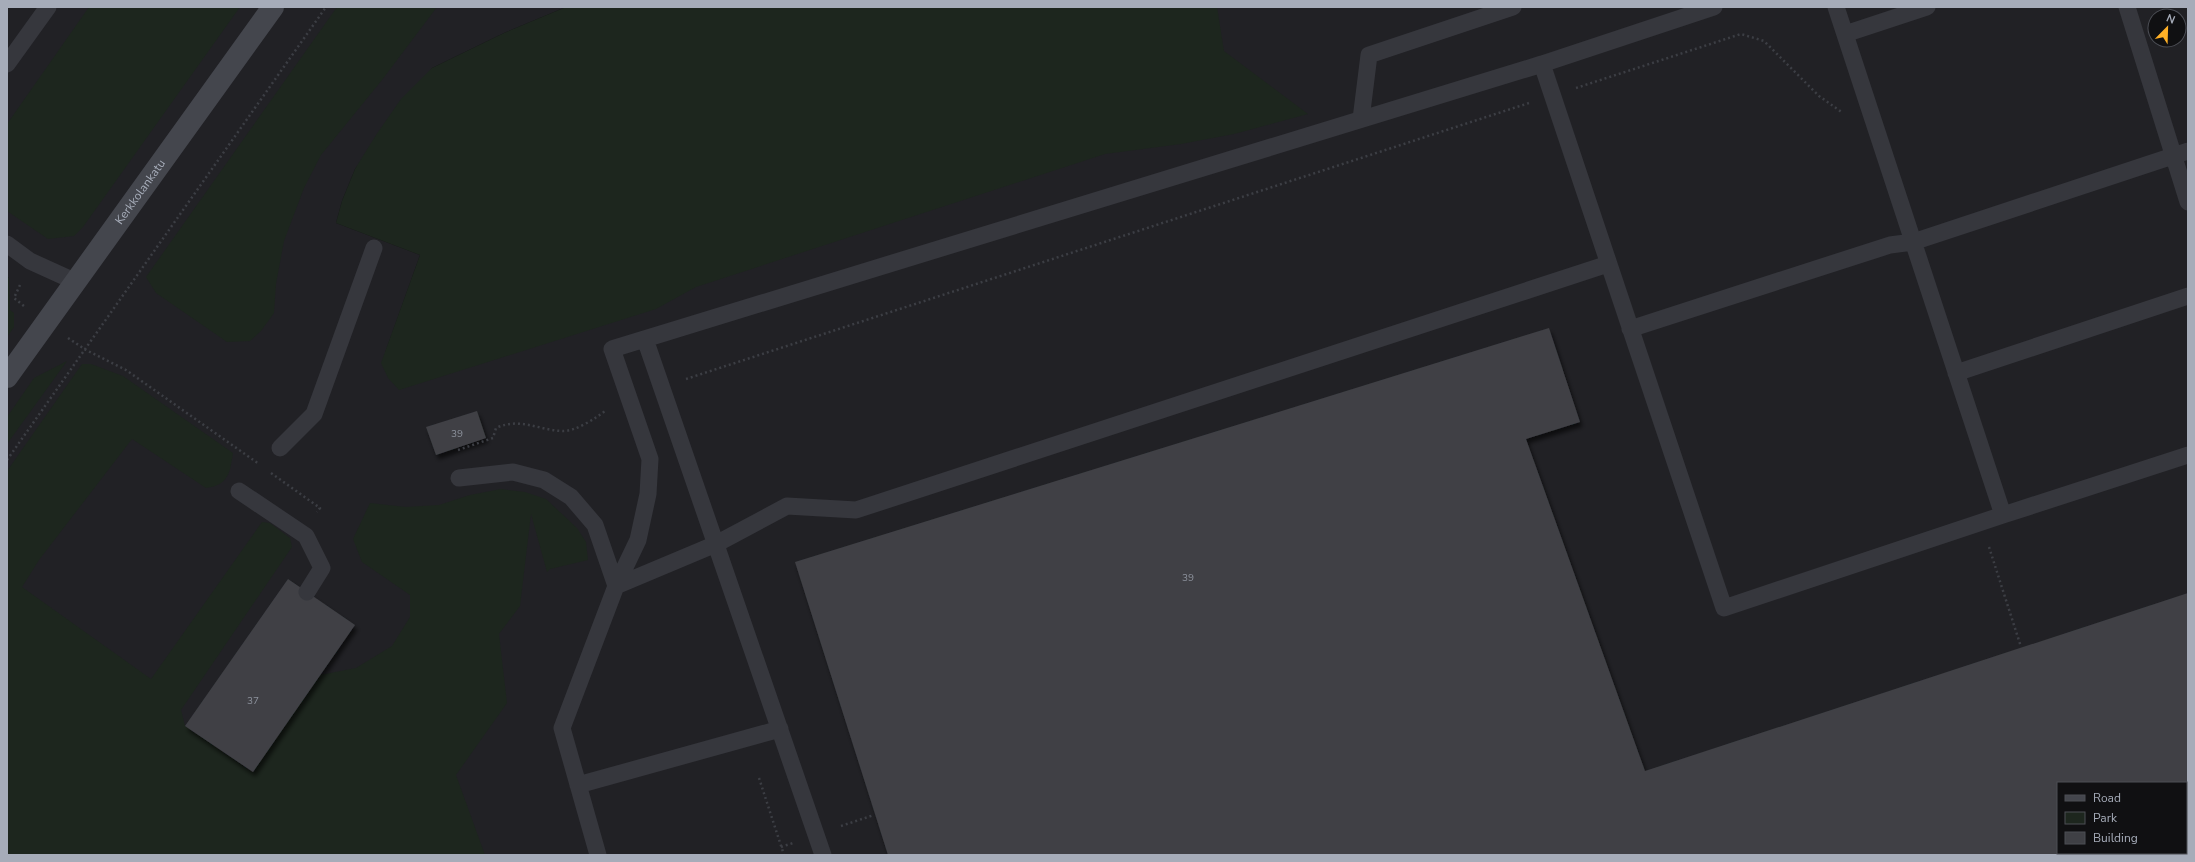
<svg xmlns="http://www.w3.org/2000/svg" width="2195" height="862" viewBox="0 0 2195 862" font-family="'Nunito Sans',sans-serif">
<defs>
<filter id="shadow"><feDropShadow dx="2.5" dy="4.5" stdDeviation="2" flood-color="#0009"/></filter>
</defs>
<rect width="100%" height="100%" fill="#151517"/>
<path fill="#212125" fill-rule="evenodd" d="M 7,7 L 566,7 L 504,33 L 432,68 L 355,169 L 342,201 L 336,223 L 420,255 L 385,353 L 1087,7 L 2188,7 L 2188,855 L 7,855 L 7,281 L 9,278 L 7,276 ZM 2155,16 L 2179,16 L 2179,40 L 2155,40 ZM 2058,783 L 2186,783 L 2186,853 L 2058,853 Z"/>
<path fill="#1d261e" d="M 89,7 L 240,7 L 83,227 L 74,236 L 48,239 L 7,211 L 7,124 Z
M 337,7 L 437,7 L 382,80 L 321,155 L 304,188 L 284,241 L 276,284 L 274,313 L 261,331 L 250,341 L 227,342 L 156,293 L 146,277 Z
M 566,7 L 1217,7 L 1224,51 L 1308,114 L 1234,134 L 1181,144 L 1105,154 L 696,287 L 656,309 L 399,390 L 388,378 L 381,363 L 420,255 L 336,223 L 342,201 L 355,169 L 376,135 L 401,99 L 432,68 L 504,33 Z
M 7,276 L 9,278 L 10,310 L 14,313 L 14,327 L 7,337 Z
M 67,361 L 7,444 L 7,417 L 34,378 Z
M 82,364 L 91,364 L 123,376 L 233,453 C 230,472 229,485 206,488 L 132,439 L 39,560 L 22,587 L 151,679 L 262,522 L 270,523 L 290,538 L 292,547 L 181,710 L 185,726 L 252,772 L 320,675 L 356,668 L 392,646 L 410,617 L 410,595 L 362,562 L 353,539 L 370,503 L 406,507 L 439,505 L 470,495 L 501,489 L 525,492 L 546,499 L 577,528 L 586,542 L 588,560 L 550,569 L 547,572 L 531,514 L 520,606 L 499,634 L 507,703 L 456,775 L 485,855 L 7,855 L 7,471 Z"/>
<path fill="#3f4045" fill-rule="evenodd" filter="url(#shadow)" d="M 1549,328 L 1580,422 L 1526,439 L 1645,771 L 2188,593 L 2188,855 L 888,855 L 795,562 ZM 2058,783 L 2186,783 L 2186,853 L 2058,853 Z
M 477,411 L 486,438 L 436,455 L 426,427 Z
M 288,579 L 355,625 L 253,772 L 185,726 Z"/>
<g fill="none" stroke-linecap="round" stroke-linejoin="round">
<path stroke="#3c3e44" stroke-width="2.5" stroke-dasharray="2 3" stroke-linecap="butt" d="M 1576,88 L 1741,34 L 1764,41 L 1819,96 L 1843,113
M 20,285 L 14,298 L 24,306
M 68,338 L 86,350 L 126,370 L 259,464
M 686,379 L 1529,103
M 458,450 L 493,438 L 496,428 C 520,417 538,430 562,431 C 574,432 597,418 606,410
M 7,460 L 326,7
M 271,473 L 320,508 L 317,512
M 1989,547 L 2021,647
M 759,778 L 784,855
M 841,826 L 874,815
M 781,847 L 793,843"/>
<path stroke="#36373d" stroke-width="17" d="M 1836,7 L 2003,515 L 2188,455
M 2127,7 L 2188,202
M 1845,34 L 1927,7
M 7,64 L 48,7
M 1542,64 L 1724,608 L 2003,515
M 1361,119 L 1369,55 L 1513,7
M 7,244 L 30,261 L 74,281
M 1630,329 L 1890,245 L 1913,242 L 2188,151
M 645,339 L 823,855
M 1956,373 L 2188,296
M 280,448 L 314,414 L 374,248
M 459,478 L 513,472 L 544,480 L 571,497 L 595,525 L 616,586
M 239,491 L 306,536 L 322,568 L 307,592
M 616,586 L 716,544 L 787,506 L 856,510 L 1608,264
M 578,785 L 780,729
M 598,855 L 562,728 L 616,586 L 638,540 L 648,494 L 650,459 L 612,349 L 1542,64 L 1714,7"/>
<path stroke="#44464d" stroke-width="22" id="s1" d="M 7,377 L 273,7"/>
</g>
<g text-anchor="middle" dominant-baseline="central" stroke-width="4" stroke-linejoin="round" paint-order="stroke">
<g font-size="10" fill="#8c919c">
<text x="457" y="434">39</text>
<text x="1188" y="578">39</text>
<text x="253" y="701">37</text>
</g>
<g font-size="12" fill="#a6acb9" stroke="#101012">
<text stroke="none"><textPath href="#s1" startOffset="228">Kerkkolankatu</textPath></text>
</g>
</g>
<rect width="2195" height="862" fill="none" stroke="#a6acb9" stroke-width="16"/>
<rect x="2057" y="782" width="130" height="72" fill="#101012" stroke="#4c4e55"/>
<rect x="2065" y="795" width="20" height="6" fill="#44464d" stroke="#4c4e55"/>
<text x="2093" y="802" font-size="12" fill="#a6acb9">Road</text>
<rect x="2065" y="812" width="20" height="12" fill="#1d261e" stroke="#4c4e55"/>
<text x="2093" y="822" font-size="12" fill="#a6acb9">Park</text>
<rect x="2065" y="832" width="20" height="12" fill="#3f4045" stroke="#4c4e55"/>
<text x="2093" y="842" font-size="12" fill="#a6acb9">Building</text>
<g transform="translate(2167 28) rotate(23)"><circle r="19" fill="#101012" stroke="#4c4e55"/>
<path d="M0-3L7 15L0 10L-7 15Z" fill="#ffb026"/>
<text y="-6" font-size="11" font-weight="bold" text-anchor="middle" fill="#a6acb9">N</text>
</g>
</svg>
